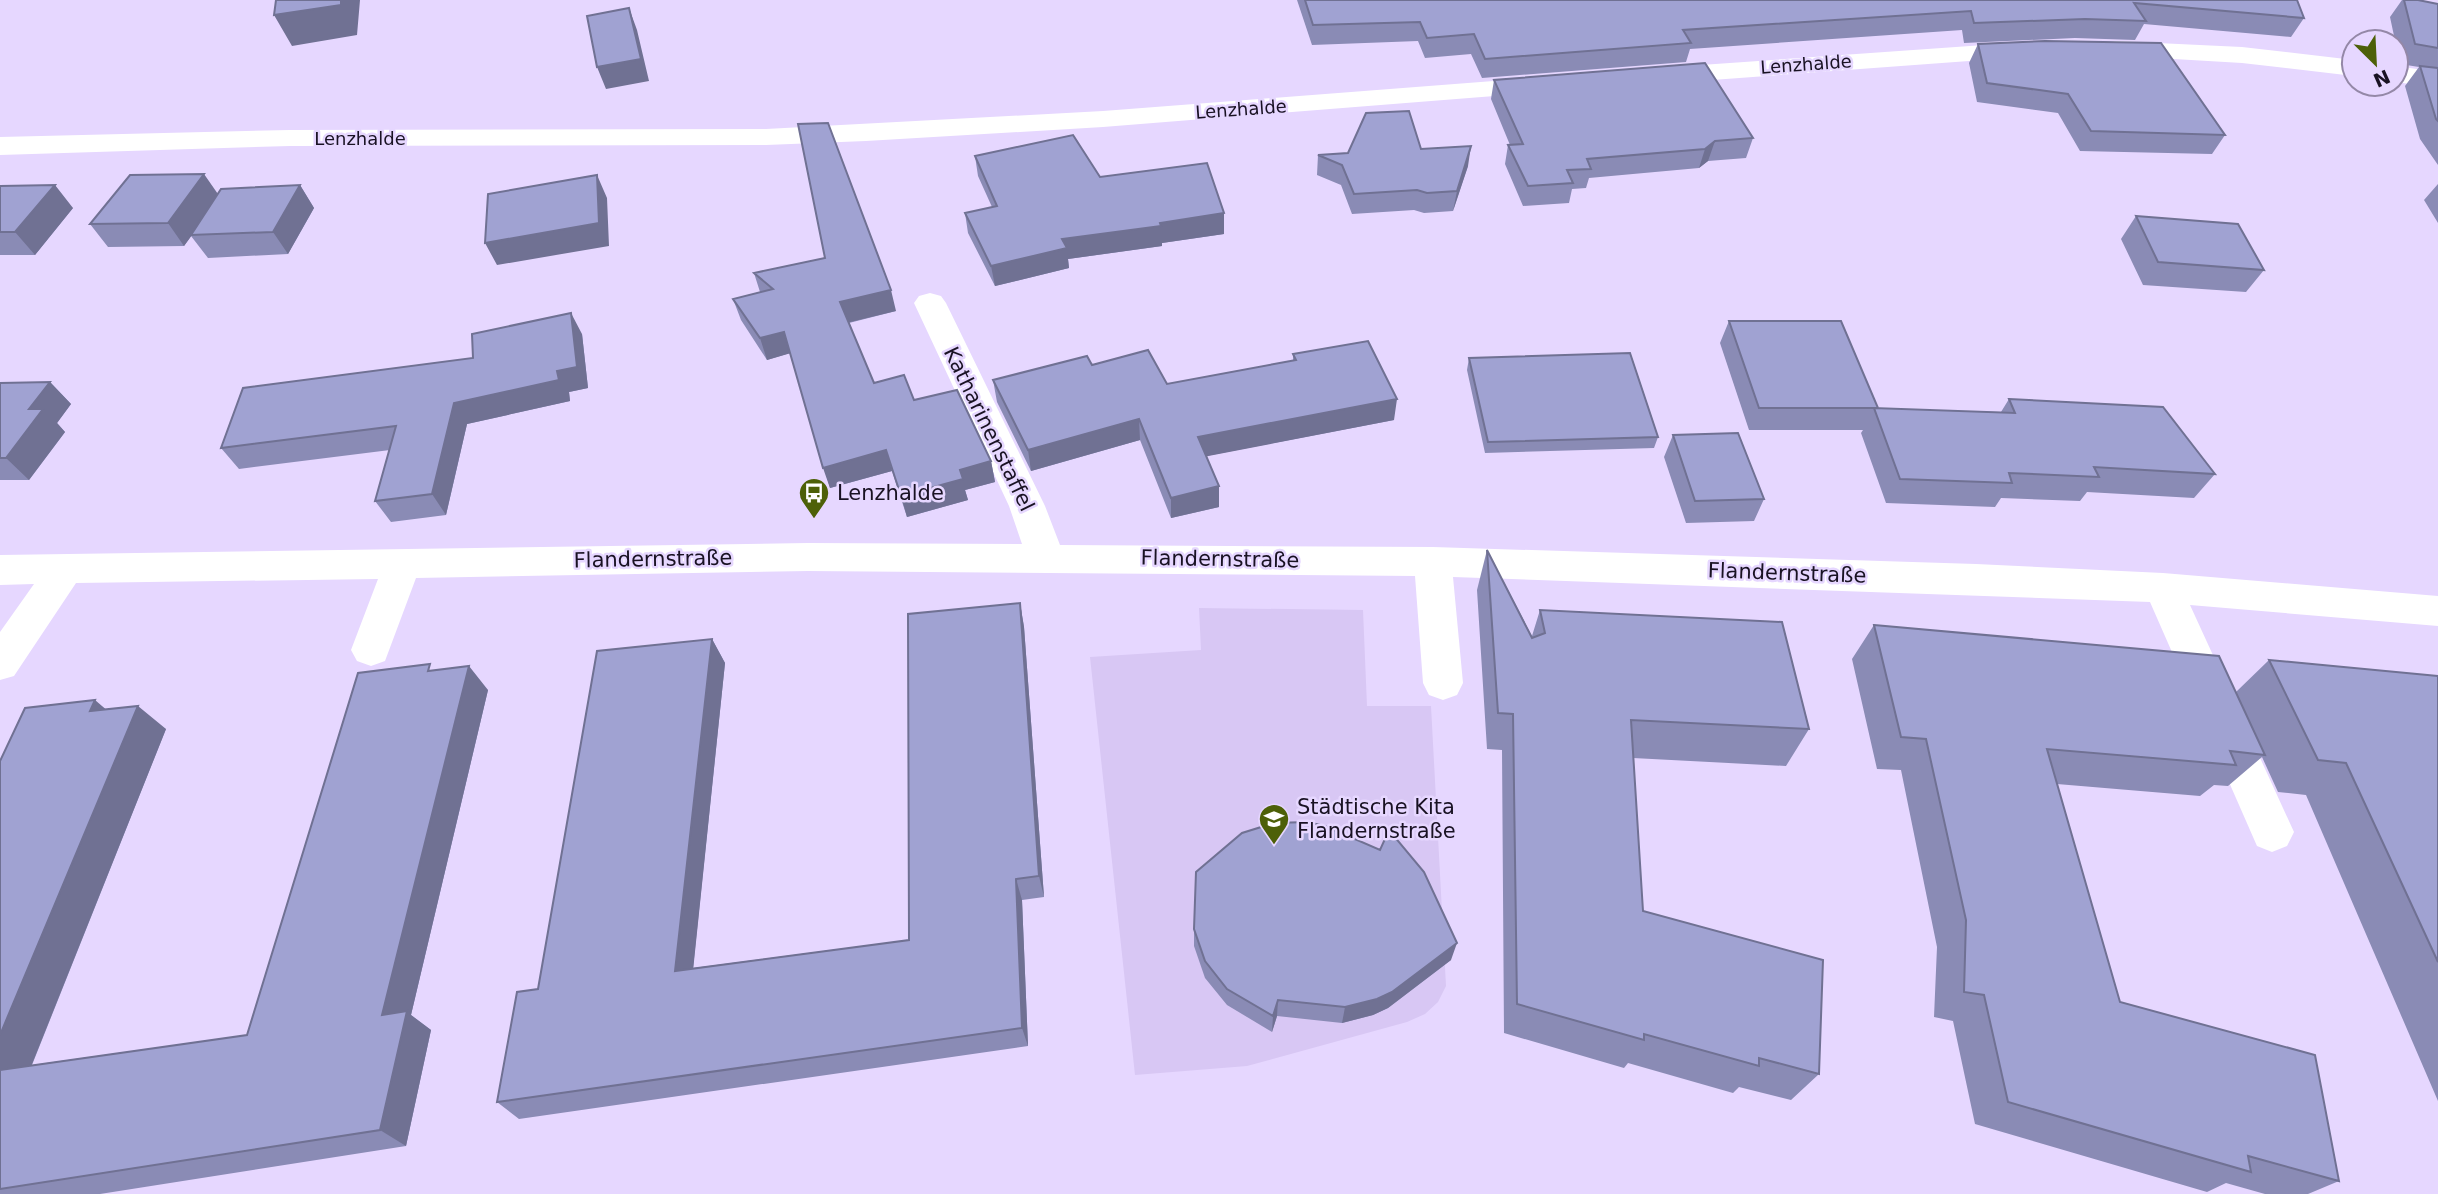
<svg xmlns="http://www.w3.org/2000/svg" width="2438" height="1194" viewBox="0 0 2438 1194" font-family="'DejaVu Sans',sans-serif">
<rect width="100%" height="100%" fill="#e6d7ff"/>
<path fill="#d8c7f4" d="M 1199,608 L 1363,610 L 1367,706 L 1431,706 L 1446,986 L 1438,1002 L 1425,1014 L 1407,1022 L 1247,1066 L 1135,1075 L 1090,657 L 1201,650 Z"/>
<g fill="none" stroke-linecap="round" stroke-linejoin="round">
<path fill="#fff" fill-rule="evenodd" d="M 2115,41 L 2242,47 L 2354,60 L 2354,76 L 2242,63 L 2106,55 L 2102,49 L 2106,43 Z
M 2027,42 L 2036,44 L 2040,50 L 2036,56 L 1658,84 L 1649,82 L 1645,76 L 1649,70 L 1658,68 Z
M 2396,66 L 2438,72 L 2438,88 L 2396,82 Z
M 1546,77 L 1556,79 L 1559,85 L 1556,91 L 1103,127 L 866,141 L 766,145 L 290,146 L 0,155 L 0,137 L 290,130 L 766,129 L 1103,111 Z
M 930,293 L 941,296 L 946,303 L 1045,506 L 1060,545 L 1433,547 L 1976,564 L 2163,573 L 2438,596 L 2438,626 L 2190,605 L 2294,832 L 2287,846 L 2272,852 L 2257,846 L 2150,602 L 1453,577 L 1463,683 L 1457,695 L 1443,700 L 1429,695 L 1423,683 L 1415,576 L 808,571 L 416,578 L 385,661 L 371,666 L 357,661 L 351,650 L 378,579 L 76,583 L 14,676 L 0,680 L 0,632 L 34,584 L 0,585 L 0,555 L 808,543 L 1022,544 L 1009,506 L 914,303 L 919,296 Z"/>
</g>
<path fill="#8a8bb5" d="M 1297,0 L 2297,0 L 2304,18 L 2291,37 L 2144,24 L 2135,40 L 2075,38 L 1964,43 L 1962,30 L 1690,49 L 1686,62 L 1482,78 L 1471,54 L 1425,58 L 1418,41 L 1312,45 Z
M 2402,0 L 2418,0 L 2438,4 L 2438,165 L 2420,139 L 2405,86 L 2419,67 L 2400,64 L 2390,17 Z
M 1978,44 L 2225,135 L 2212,154 L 2080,151 L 2058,113 L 1977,102 L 1969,63 Z
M 1494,80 L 1753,138 L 1746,158 L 1708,161 L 1699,168 L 1589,178 L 1586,188 L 1572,189 L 1569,203 L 1523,206 L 1505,164 L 1508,145 L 1510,145 L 1491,99 Z
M 1421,149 L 1468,166 L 1453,211 L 1424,213 L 1414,210 L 1352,214 L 1341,185 L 1317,175 L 1318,155 Z
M 975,156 L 1100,177 L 1224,234 L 1162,243 L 1162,246 L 1068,259 L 1069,268 L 995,286 L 968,233 L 965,213 L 992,207 L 978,176 Z
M 2438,184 L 2438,223 L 2424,200 Z
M 300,185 L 314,208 L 288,254 L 208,258 L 191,236 L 184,246 L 108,247 L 90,224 Z
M 0,186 L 73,208 L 35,255 L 0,255 Z
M 2136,216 L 2264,270 L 2246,292 L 2143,285 L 2121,239 Z
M 754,273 L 896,311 L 849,323 L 874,383 L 914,400 L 991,461 L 995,482 L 965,490 L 968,500 L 907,517 L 892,471 L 830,488 L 790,353 L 767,360 L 741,320 L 733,299 L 760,292 Z
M 1729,321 L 1878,409 L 2001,412 L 2009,399 L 2215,474 L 2194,498 L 2087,492 L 2080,501 L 2001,498 L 1995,507 L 1886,503 L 1861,433 L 1863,430 L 1749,430 L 1720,343 Z
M 582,334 L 588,388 L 569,392 L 570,401 L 467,424 L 446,515 L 391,522 L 375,501 L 390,450 L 239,469 L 221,448 L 473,358 Z
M 1293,354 L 1394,420 L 1206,456 L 1219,507 L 1171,518 L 1140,440 L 1031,471 L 997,402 L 993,380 L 1092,365 L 1167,384 L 1293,361 Z
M 1469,358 L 1658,437 L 1654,448 L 1485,453 L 1467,370 Z
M 50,382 L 71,404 L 57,423 L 65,432 L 29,480 L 0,480 L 0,383 Z
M 1673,435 L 1764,499 L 1754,521 L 1686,523 L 1664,457 Z
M 1487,550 L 1532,636 L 1540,610 L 1809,729 L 1786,766 L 1633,758 L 1643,911 L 1819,1074 L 1791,1100 L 1739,1087 L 1733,1093 L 1628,1063 L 1624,1068 L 1504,1033 L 1502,750 L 1487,749 L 1477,590 Z
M 1020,603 L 1024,627 L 1044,897 L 1022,900 L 1028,1046 L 519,1119 L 497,1102 L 538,989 L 712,639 L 725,663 L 693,968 L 909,940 Z
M 1874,625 L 2236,692 L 2269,660 L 2438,676 L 2438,1101 L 2306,795 L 2278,792 L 2262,757 L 2228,786 L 2214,785 L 2200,796 L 2057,784 L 2120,1002 L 2339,1181 L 2308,1194 L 2265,1194 L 2226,1183 L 2207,1192 L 1975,1124 L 1953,1021 L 1934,1017 L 1937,947 L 1901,770 L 1877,769 L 1852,659 Z
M 435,670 L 488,690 L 411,1015 L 431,1030 L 406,1146 L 100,1194 L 0,1194 L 0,761 L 106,709 L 166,729 L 32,1065 L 247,1035 Z
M 1194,929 L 1451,960 L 1388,1008 L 1373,1015 L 1342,1023 L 1277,1016 L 1272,1032 L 1227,1005 L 1205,978 L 1194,946 Z"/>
<path fill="#707193" d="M 341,0 L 360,0 L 357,35 L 292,46 L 274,15 Z
M 629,8 L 637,30 L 649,81 L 606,89 L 597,67 Z
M 1715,141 L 1708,161 L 1699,168 L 1705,149 Z
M 1471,146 L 1468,166 L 1453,211 L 1457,191 Z
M 204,174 L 220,197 L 184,246 L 168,223 Z
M 597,175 L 607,198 L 609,246 L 497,265 L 485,243 Z
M 55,185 L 73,208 L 35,255 L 15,232 Z
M 300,185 L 314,208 L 288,254 L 273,232 Z
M 1224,213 L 1224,234 L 1162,243 L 1162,246 L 1068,259 L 1069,268 L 995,286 L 991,266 L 1062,239 L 1160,223 Z
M 891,290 L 896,311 L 846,323 L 840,302 Z
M 571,313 L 582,334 L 588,388 L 569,392 L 570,401 L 467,424 L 446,515 L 432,494 L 454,403 L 557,371 Z
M 784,332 L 791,353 L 767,360 L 760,338 Z
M 50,382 L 71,404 L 57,423 L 65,432 L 29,480 L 6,458 L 29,409 Z
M 1397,399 L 1394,420 L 1198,458 L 1198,437 Z
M 1139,419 L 1140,440 L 1031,471 L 1028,450 Z
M 886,450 L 892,471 L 830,488 L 823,468 Z
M 991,461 L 995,482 L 965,490 L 968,500 L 907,517 L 901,496 L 960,470 Z
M 1219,486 L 1219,507 L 1171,518 L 1171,498 Z
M 1020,603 L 1024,627 L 1044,897 L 1039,876 Z
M 712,639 L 725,663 L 691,990 L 675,971 Z
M 469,666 L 488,690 L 411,1015 L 431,1030 L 406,1146 L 380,1130 L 382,1015 Z
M 95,700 L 123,724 L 90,711 Z
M 138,706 L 166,729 L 22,1089 L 0,1079 L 0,1035 Z
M 1016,879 L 1022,900 L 1028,1046 L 1022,1028 Z
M 1457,943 L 1451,960 L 1388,1008 L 1373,1015 L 1342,1023 L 1345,1007 Z
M 1278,1000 L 1277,1016 L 1272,1032 L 1273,1016 Z"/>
<path fill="#a0a2d2" stroke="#707193" stroke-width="2" d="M 276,0 L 341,0 L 341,5 L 274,15 Z
M 1305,0 L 2297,0 L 2304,18 L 2134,3 L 2146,21 L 2085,19 L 1974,23 L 1971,11 L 1683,30 L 1691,43 L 1485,59 L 1474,34 L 1427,38 L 1420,22 L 1313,25 Z
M 2404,0 L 2418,0 L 2438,4 L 2438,48 L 2415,44 Z
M 629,8 L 641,59 L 597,67 L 587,16 Z
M 2045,41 L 2161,43 L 2225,135 L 2091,131 L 2068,94 L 1987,83 L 1978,44 Z
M 1705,63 L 1753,138 L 1715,141 L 1705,149 L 1587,159 L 1591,169 L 1567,170 L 1573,183 L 1528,186 L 1508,145 L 1523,144 L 1494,80 Z
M 2420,66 L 2438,68 L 2438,121 L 2436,119 Z
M 1409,111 L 1421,149 L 1471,146 L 1457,191 L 1427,193 L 1417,190 L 1354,194 L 1342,165 L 1318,155 L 1348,153 L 1366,113 Z
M 828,123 L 891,290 L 840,302 L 874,383 L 904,375 L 914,400 L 957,390 L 991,461 L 960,470 L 963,479 L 901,496 L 886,450 L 823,468 L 784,332 L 760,338 L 733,299 L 773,289 L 754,273 L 825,258 L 798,124 Z
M 1073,135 L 1100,177 L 1207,163 L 1224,213 L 1160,223 L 1161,226 L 1062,239 L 1067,248 L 991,266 L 965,213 L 997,206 L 975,156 Z
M 204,174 L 168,223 L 90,224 L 130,175 Z
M 597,175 L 599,223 L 485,243 L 488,194 Z
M 55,185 L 15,232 L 0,232 L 0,186 Z
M 300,185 L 273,232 L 191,235 L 221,189 Z
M 2136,216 L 2238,224 L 2264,270 L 2158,262 Z
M 571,313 L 577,367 L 557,371 L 559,380 L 454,403 L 432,494 L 375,501 L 396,426 L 221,448 L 243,388 L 473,358 L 472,334 Z
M 1729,321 L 1841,321 L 1878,408 L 1759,408 Z
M 1368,341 L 1397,399 L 1198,437 L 1219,486 L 1171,498 L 1139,419 L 1028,450 L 993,380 L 1087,356 L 1092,365 L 1148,350 L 1167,384 L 1296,360 L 1293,354 Z
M 1630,353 L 1658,437 L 1488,442 L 1469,358 Z
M 50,382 L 29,409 L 43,409 L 6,458 L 0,458 L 0,383 Z
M 2009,399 L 2163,407 L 2215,474 L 2094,467 L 2099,477 L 2009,473 L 2012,483 L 1900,479 L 1874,408 L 2015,413 Z
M 1738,433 L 1764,499 L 1695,501 L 1673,435 Z
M 1487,550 L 1532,638 L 1545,633 L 1540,610 L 1782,622 L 1809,729 L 1631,720 L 1643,911 L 1823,960 L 1819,1074 L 1759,1058 L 1759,1066 L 1644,1034 L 1644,1040 L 1517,1004 L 1513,714 L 1498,713 Z
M 1020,603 L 1039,876 L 1016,879 L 1022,1028 L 497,1102 L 517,992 L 538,989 L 597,651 L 712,639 L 675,971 L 909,940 L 908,614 Z
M 1874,625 L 2219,656 L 2265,755 L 2230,751 L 2236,765 L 2047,749 L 2120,1002 L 2315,1055 L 2339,1181 L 2248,1156 L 2251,1172 L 2008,1102 L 1984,995 L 1964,992 L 1966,920 L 1926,739 L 1901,737 Z
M 2269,660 L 2438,676 L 2438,962 L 2346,763 L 2318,760 Z
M 430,664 L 428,671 L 469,666 L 382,1015 L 407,1011 L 380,1130 L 0,1189 L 0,1070 L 247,1035 L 358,673 Z
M 95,700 L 90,711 L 138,706 L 0,1035 L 0,761 L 25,708 Z
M 1307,822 L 1325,826 L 1380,850 L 1389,830 L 1424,872 L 1457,943 L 1392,992 L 1377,999 L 1345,1007 L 1278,1000 L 1273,1016 L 1227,989 L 1205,961 L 1194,929 L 1196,872 L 1242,833 L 1274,823 Z"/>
<defs>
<g id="bus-pin" transform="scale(1.575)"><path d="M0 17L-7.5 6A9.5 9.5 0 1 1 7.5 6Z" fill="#4d6008" stroke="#e6d7ff"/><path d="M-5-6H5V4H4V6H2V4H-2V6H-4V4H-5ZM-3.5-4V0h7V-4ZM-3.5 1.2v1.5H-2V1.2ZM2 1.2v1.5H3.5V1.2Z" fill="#fff"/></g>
<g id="school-pin" transform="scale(1.575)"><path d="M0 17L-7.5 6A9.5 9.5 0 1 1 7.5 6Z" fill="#4d6008" stroke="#e6d7ff"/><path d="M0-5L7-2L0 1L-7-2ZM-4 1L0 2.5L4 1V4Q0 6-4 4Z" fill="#fff"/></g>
</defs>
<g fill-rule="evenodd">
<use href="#bus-pin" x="814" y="493"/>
<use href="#school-pin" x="1274" y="819"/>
</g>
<g text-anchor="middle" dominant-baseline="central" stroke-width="5" stroke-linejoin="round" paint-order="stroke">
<g font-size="18" fill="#191223" stroke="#e6d7ff">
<text transform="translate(1806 64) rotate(-4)">Lenzhalde</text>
<text transform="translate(1241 109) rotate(-4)">Lenzhalde</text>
<text x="360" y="138">Lenzhalde</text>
</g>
<g font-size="21" fill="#191223" stroke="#e6d7ff">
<text transform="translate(989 429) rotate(64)">Katharinenstaffel</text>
<text transform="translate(653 559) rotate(-1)">Flandernstraße</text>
<text transform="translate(1220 559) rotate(1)">Flandernstraße</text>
<text transform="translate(1787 573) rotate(2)">Flandernstraße</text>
</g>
<g font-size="21" fill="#191223" stroke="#e6d7ff" text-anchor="start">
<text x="837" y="493">Lenzhalde</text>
<text x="1297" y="807">Städtische Kita<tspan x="1297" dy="24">Flandernstraße</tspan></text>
</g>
</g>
<g transform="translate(2375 63) rotate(156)"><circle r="33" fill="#e6d7ff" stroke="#9488a7" stroke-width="2"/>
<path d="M0-5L12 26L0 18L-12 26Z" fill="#4d6008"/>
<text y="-10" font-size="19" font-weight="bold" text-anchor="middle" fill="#191223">N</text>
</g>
</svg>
